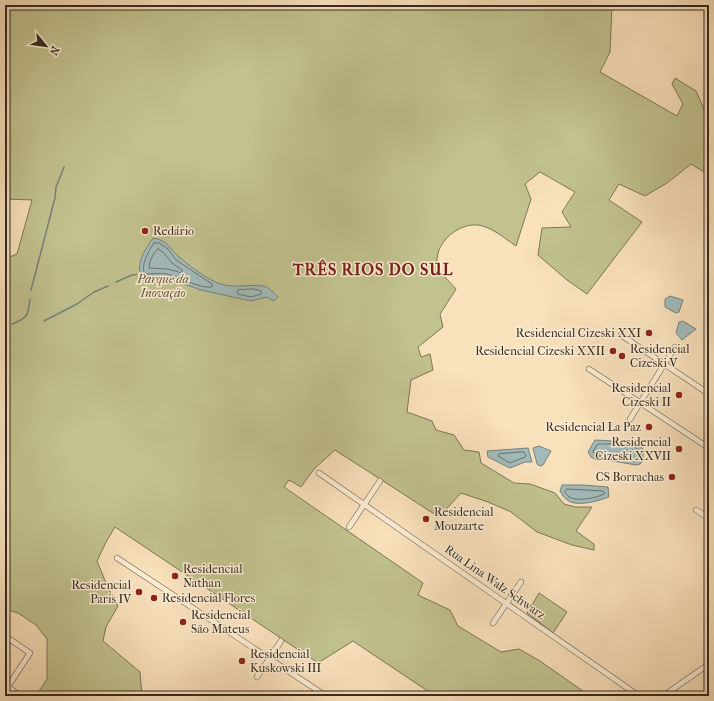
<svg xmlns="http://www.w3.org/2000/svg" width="714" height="701" viewBox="0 0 714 701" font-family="'IM FELL French Canon',serif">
<rect width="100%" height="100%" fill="#f9e1bc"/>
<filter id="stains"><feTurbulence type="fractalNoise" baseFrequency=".005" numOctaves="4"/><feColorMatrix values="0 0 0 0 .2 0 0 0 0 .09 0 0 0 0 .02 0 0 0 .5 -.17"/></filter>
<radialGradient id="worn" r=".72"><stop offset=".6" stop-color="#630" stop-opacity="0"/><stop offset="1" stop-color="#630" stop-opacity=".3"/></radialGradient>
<path fill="#c1c28e" stroke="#7b7658" d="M 5,5 L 612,5 L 610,52 L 600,72 L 677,116 L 683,104 L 672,84 L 675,78 L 696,91 L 709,120 L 709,175 L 691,164 L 667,183 L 645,196 L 619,184 L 609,200 L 642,222 L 587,294 L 567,280 L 538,255 L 542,228 L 571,227 L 562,212 L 575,192 L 540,172 L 525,184 L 531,199 L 516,246 C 504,238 492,227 478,225 C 458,223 436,242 437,262 C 438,272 450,282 456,289 L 440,314 L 443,327 L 418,347 L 421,357 L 430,354 L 433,370 L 411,380 L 407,412 L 432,421 L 436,430 L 454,435 L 464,450 L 479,452 L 481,463 L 514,483 L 530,484 L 555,493 L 564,504 L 575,507 L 592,507 L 576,531 L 594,544 L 594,550 L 572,545 L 537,532 L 511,512 L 488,502 L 461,493 L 439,517 L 335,450 L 314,469 L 301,487 L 289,480 L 284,487 L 423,583 L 418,595 L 450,610 L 458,626 L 501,652 L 519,649 L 540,661 L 590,696 L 435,696 L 353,641 L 318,663 L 115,527 L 106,542 L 97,561 L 108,588 L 118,606 L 106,627 L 103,641 L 140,672 L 142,696 L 36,696 L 47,679 L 47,639 L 36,625 L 18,613 L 5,609 L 5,259 L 17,254 L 32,200 L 5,199 Z
M 539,593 L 567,612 L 553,633 L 527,613 Z"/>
<path fill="#a2bbbb" stroke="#76817d" d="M 153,238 C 169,241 169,248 179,257 C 190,266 205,278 218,283 C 232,289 249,284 263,286 C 269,287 274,293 278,297 L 274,301 L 267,297 L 251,301 L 201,290 L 167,278 L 153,277 L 143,278 C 134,265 145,250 153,238 Z
M 670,296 L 683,300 L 679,312 L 676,313 L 665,307 L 665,299 Z
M 683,321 L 696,329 L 682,340 L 676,333 L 679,322 Z
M 595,440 L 634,442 L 639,444 L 643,449 L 643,461 L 640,464 L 636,465 L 613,461 L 597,460 L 591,457 L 588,452 Z
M 539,446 L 551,451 L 543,465 L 540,466 L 537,464 L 533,448 Z
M 528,448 L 532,462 L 525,462 L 510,468 L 488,457 L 487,451 Z
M 562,485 L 582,485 L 608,487 L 609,497 C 598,501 575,508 566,499 C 563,497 562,494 560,491 Z"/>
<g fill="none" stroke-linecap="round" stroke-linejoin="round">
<path stroke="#6c726e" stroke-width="1" d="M 154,243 L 159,243 L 168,249 L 176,260 L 212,284 L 212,287 C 200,289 180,277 167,274 C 160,273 152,274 145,274 C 140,265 149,251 154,243 Z
M 158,249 L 164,253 L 172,263 L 182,270 L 182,273 L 168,269 L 149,268 C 149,262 153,253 158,249 Z
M 254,289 L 261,291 L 261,294 L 251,297 L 238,294 L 237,292 L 238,290 Z
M 598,444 L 628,444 L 633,446 L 639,450 L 639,459 L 635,461 L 614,457 L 599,456 L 593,452 Z
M 524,452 L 526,456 L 525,457 L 510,463 L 498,456 L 499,454 Z
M 567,489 L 603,491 L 605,493 C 599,498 576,502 569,497 C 568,496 566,493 565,492 Z"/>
<path stroke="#76817d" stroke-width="1.5" d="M 116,282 L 132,275 L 140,274
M 31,290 L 55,198 L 56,187 L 64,167
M 44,321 L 77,304 L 94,292 L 108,286
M 12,324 C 28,318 28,315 30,299"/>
<g stroke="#665848" stroke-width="6">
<path id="minor" d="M 621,335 L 709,394
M 589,369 L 709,448
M 630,419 L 675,347
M 319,473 L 639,696
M 696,510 L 709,518
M 349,527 L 380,481
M 117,558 L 326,696
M 493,623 L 521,582
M 5,636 L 30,653 L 5,691
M 257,677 L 281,641
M 5,685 L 21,696
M 663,696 L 709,664"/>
</g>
<use href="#minor" stroke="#fbecd3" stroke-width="5"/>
</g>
<g fill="#8f2418" stroke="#fbecd3" stroke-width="1.5">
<circle cx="145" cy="231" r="4"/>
<circle cx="649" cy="333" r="4"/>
<circle cx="613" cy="351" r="4"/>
<circle cx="622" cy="356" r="4"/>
<circle cx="679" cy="395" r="4"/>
<circle cx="649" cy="427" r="4"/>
<circle cx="679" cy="449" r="4"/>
<circle cx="672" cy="477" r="4"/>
<circle cx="426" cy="519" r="4"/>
<circle cx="175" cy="576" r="4"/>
<circle cx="139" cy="592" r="4"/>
<circle cx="154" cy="598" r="4"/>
<circle cx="183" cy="622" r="4"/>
<circle cx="242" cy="661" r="4"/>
</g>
<g text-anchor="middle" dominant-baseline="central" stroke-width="3" stroke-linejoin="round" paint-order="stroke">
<g font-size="12" fill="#352a21" stroke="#fbecd3" text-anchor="start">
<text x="153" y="231">Redário</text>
<text x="641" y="333" text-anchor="end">Residencial Cizeski XXI</text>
<text x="630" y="349">Residencial<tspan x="630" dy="14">Cizeski V</tspan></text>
<text x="605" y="351" text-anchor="end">Residencial Cizeski XXII</text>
<text x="671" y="388" text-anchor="end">Residencial<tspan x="671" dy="14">Cizeski II</tspan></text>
<text x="641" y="427" text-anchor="end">Residencial La Paz</text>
<text x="671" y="442" text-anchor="end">Residencial<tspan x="671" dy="14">Cizeski XXVII</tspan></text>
<text x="664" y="477" text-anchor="end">CS Borrachas</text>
<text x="434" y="512">Residencial<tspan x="434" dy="14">Mouzarte</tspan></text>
<text x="183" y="569">Residencial<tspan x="183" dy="14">Nathan</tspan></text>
<text x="131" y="585" text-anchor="end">Residencial<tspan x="131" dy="14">Paris IV</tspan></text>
<text x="162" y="598">Residencial Flores</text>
<text x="191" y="615">Residencial<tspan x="191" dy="14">São Mateus</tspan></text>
<text x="250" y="654">Residencial<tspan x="250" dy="14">Kuskowski III</tspan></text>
</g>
<g font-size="12" font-style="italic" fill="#58503c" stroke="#fbecd3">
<text x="163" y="279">Parque da<tspan x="163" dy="14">Inovação</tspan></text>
</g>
<g font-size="12" fill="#352a21" stroke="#fbecd3">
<text transform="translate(495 582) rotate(35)">Rua Lina Walz Schwarz</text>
</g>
<g font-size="16" font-weight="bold" letter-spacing="1" fill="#7a1f14" stroke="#fbecd3">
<text x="373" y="269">TRÊS RIOS DO SUL</text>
</g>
</g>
<rect width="714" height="701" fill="none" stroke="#f9e1bc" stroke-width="20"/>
<rect x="6" y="6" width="702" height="689" fill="none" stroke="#352a21" stroke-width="2"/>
<rect x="10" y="10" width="694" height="681" fill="none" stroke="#352a21"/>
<g transform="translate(46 46) rotate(119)" stroke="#fbecd3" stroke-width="3" paint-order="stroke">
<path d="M0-3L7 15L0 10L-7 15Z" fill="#352a21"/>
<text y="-6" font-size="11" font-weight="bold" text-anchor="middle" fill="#352a21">N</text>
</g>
<rect width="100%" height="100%" filter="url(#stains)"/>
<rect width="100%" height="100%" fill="url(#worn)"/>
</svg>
